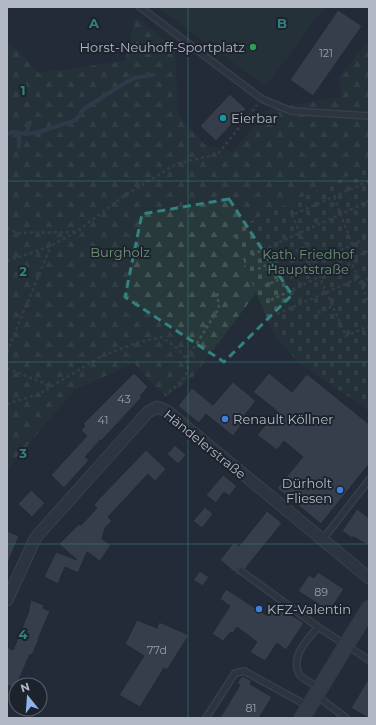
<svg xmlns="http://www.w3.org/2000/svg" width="376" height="725" viewBox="0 0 376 725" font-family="Montserrat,sans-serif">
<defs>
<pattern id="forest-firs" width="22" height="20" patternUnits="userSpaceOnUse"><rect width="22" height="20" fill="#27393a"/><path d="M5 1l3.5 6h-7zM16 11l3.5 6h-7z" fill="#445455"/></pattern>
<pattern id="cemetery-stones" width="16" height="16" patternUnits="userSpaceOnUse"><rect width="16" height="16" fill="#27393a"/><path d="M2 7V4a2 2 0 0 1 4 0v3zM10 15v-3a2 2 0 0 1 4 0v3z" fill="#445455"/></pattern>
</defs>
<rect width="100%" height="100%" fill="#242c38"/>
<path fill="url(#forest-firs)" d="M 136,17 L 175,48 L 178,115 L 205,145 L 232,152 L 270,109 L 341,97 L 339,77 L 369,41 L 369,166 L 232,230 L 256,293 L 193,377 L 166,396 L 156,388 L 134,363 L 74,390 L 7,470 L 7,40 L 39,73 L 125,61 Z"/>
<path fill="url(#cemetery-stones)" d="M 369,166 L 369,411 L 296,360 L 274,334 L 256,293 L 232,230 Z"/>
<path fill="#27393a" d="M 157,7 L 324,7 L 266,86 Z"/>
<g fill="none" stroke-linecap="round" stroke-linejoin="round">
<path stroke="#3b4a5f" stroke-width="4" d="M 13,132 L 19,137 L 19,147
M 7,134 L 13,132 L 26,134 L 39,132 L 76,120 L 84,109 L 120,86 L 134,78 L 153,75
M 26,134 L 30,122"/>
</g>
<path fill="#4b5461" stroke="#1f252f" d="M 338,10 L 362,26 L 313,96 L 290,80 Z
M 230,94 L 246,109 L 216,141 L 200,126 Z
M 134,373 L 148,387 L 140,396 L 142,397 L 101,441 L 100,440 L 85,457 L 89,460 L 64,488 L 51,475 L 87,436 L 81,430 L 85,426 L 83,424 Z
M 269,373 L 292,392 L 307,374 L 369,424 L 369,464 L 321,524 L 277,488 L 303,457 L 284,441 L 277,450 L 257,435 L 277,411 L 253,392 Z
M 233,382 L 256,401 L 239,422 L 242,424 L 233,436 L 206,414 L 199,423 L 178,406 L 192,388 L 213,405 Z
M 175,445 L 186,455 L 178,464 L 167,454 Z
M 146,450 L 166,469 L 155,481 L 148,474 L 108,517 L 112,521 L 105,528 L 102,539 L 111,545 L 100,561 L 87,552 L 78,573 L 65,567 L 58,584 L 44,577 L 56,552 L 77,560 L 59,544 L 79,524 L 81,525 L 97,508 L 94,505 L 99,499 Z
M 223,475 L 237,486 L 229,496 L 224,492 L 216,503 L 206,495 Z
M 31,490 L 45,503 L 32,517 L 18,504 Z
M 205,507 L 213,514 L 202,528 L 193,521 Z
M 357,509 L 369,518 L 369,546 L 354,537 L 352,538 L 342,531 Z
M 267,511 L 282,523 L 245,569 L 241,567 L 238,568 L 237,571 L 240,575 L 239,576 L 220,560 L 234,542 L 239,546 Z
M 7,531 L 19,536 L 7,565 Z
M 200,571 L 209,577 L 203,586 L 193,580 Z
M 318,572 L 344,589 L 330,610 L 325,607 L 324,608 L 298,591 L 309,575 L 314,578 Z
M 226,589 L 266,615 L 274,604 L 304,623 L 286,650 L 277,643 L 265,661 L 250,652 L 257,642 L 237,627 L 233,633 L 231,632 L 223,641 L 212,634 L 230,606 L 220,599 Z
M 31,600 L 44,605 L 43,608 L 50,611 L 38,639 L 39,639 L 32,655 L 30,654 L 15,689 L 7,685 L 7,647 L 13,650 L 29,611 L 29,608 Z
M 137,620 L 157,628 L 159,622 L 189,635 L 167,670 L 164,668 L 140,707 L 119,695 L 144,656 L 125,644 Z
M 242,676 L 252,681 L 250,684 L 272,697 L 259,718 L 220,718 L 240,685 L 237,683 Z
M 369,678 L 369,718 L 368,718 L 351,708 Z"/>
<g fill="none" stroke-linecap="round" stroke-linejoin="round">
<g stroke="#535963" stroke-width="8">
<path id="lane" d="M 140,7 L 262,99 L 291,111 L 369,116
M 323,539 L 369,480
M 241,571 L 318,627
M 319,688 C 314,684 302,679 299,674 C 290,656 308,639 318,627 L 369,660
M 316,695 L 346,718
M 206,718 L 235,673 L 244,671 L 308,706"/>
</g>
<g stroke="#535963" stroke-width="13">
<path id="street" d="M 7,600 L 36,537 L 148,412 L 157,407 L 167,411 L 369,578"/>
</g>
<g stroke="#414751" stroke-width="17">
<path id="secondary" d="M 302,718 L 369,608"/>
</g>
<path stroke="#445456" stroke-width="2.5" stroke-dasharray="3 3" stroke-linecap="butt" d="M 369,181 L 292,215 L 346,336 L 369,326
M 334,197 L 352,244 L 355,257 L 352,263 L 369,303
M 7,228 L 18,233 L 75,232
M 252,255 L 369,201
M 355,257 L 369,251
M 7,261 L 51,246 L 76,232 L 124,196 L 176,164 L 218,154 L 257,105
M 258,269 L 305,247
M 361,282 L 369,279
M 265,286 L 369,237
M 271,300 L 319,277 L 352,263
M 318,313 L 333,306
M 277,314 L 359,278
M 7,352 L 51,246
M 186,358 L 197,343 L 219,308 L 217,291
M 7,368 L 51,386
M 7,404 L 39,394 L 102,356 L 136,343 L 161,337 C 178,347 199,364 180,383 C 174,388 168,392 163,397"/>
<use href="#lane" stroke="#373e48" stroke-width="5.5"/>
<use href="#street" stroke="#373e48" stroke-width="11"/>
<use href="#secondary" stroke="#464e5b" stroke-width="15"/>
</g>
<path d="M0 0H376V725H0ZM 229,199 L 292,295 L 224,362 L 125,297 L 142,214 Z" fill="#242c38" fill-opacity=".55" fill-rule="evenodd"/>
<path fill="none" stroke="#30837f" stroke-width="3" stroke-dasharray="8 5" stroke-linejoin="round" d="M 229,199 L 292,295 L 224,362 L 125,297 L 142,214 Z"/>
<path fill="none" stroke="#30837f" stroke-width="1" stroke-opacity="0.55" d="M 188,7 L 188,718M 7,181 L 369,181M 7,362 L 369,362M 7,544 L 369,544"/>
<circle fill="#2e9e5b" stroke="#1d232d" stroke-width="1.5" cx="253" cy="47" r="4"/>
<circle fill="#0f9aa8" stroke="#1d232d" stroke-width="1.5" cx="223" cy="118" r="4"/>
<g fill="#3f7fe0" stroke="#1d232d" stroke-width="1.5">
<circle cx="225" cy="419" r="4"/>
<circle cx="340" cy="490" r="4"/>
<circle cx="259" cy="609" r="4"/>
</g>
<g text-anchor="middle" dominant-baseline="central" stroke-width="4" stroke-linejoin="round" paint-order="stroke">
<g font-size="11" fill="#99a0ab">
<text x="326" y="53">121</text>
<text x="124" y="399">43</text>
<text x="103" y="420">41</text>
<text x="321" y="592">89</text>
<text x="157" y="650">77d</text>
<text x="251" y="708">81</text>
</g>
<g font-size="13" fill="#b3b9c4" stroke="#1d232d" text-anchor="start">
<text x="245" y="47" text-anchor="end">Horst-Neuhoff-Sportplatz</text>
<text x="231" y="118">Eierbar</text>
<text x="233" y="419">Renault Köllner</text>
<text x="332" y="483" text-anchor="end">Dürholt<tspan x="332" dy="15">Fliesen</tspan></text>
<text x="267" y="609">KFZ-Valentin</text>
</g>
<g font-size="13" fill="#6c9375" stroke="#1d232d">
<text x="120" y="252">Burgholz</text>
<text x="308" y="254">Kath. Friedhof<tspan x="308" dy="15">Hauptstraße</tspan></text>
</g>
<g font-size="13" fill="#b3b9c4" stroke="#1d232d">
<text transform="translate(205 444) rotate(39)">Händelerstraße</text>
</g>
</g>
<g font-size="13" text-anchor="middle" font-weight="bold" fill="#30837f" stroke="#1d232d" stroke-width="4" stroke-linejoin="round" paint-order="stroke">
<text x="94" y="28">A</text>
<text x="282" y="28">B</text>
<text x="23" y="95">1</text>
<text x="23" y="276">2</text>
<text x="23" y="458">3</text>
<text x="23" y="639">4</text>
</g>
<rect width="376" height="725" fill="none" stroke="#b3b9c4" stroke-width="16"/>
<g transform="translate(28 697) rotate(343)"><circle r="19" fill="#1d232d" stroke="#595f69"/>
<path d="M0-3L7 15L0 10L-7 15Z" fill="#90b3ec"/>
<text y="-6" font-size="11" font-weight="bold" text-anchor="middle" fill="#b3b9c4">N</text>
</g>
</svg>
